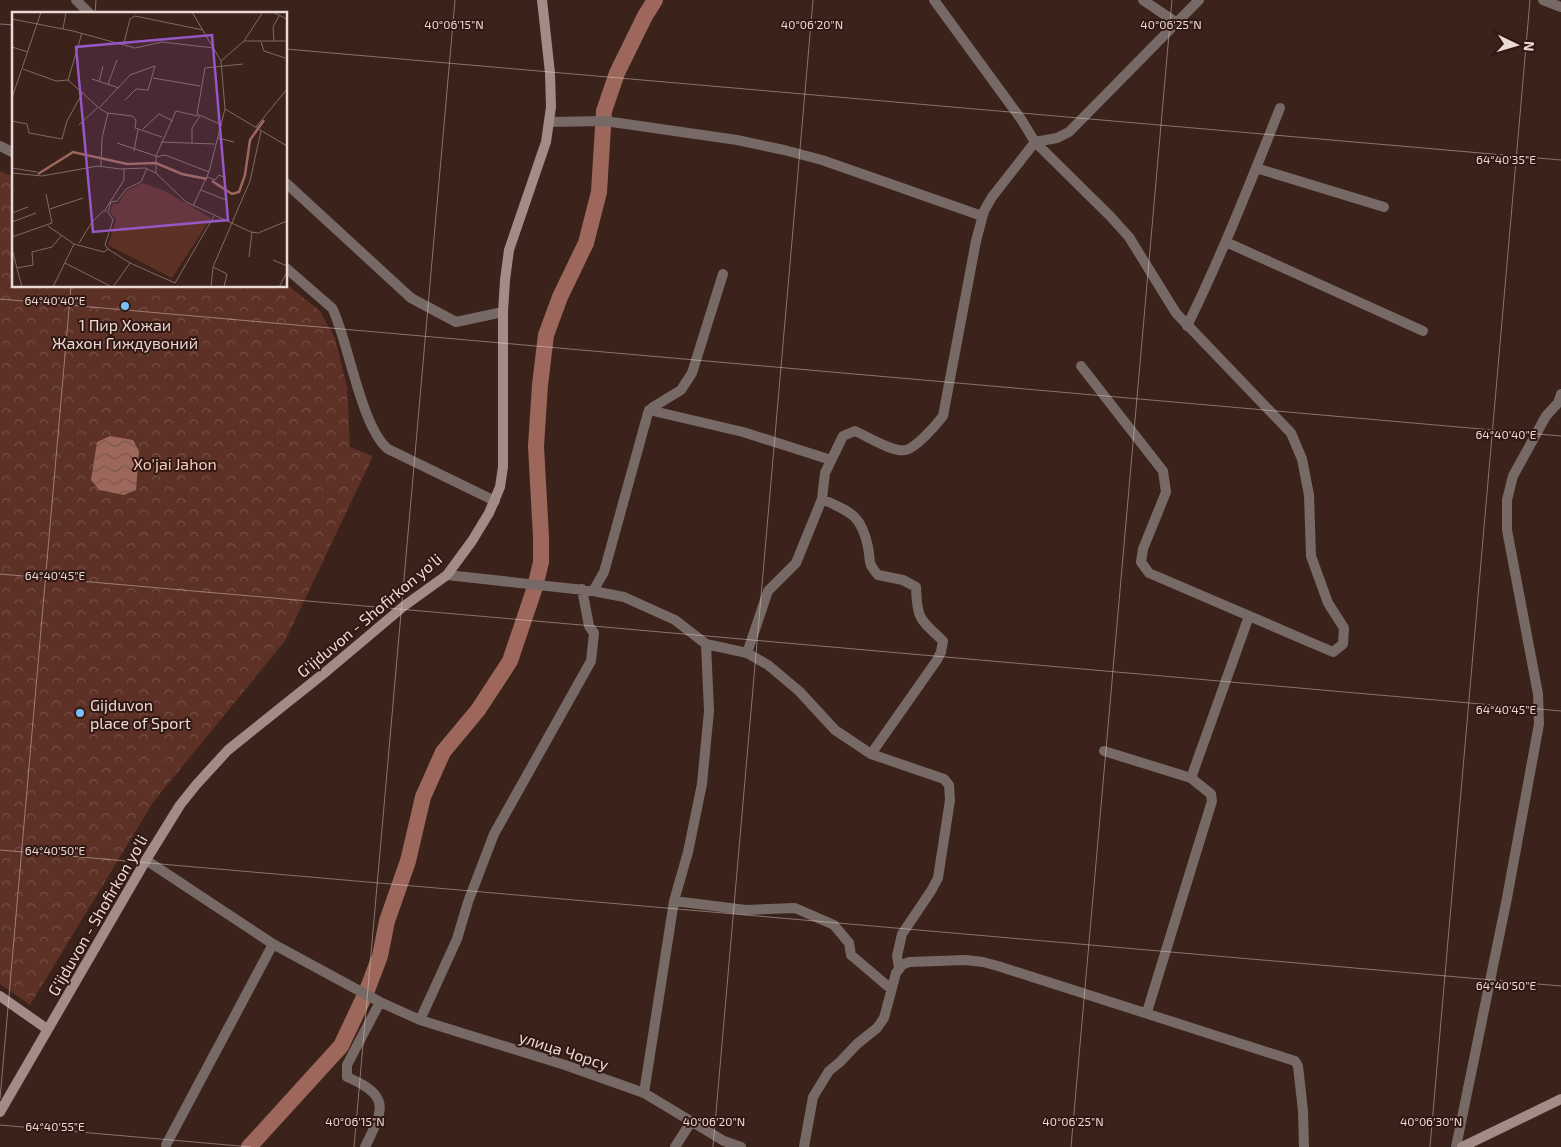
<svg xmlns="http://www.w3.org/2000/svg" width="1561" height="1147" viewBox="0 0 1561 1147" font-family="'Exo 2',sans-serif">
<defs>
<pattern id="forest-crowns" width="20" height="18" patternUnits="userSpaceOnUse" patternTransform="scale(1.25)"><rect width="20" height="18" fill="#5e3127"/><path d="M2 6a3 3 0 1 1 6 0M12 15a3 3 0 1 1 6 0" fill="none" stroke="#754e45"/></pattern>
<pattern id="water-waves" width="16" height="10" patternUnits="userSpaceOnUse" patternTransform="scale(1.25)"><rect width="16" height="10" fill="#9d685b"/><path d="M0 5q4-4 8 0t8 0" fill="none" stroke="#7a5850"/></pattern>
</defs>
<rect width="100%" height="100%" fill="#3b221b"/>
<path fill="url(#forest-crowns)" d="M 0,171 L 14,177 L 14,286 L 286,286 L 286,284 L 320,311 L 335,338 L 347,387 L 350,447 L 373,456 L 285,641 L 154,801 L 30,1005 L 0,984 Z"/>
<path fill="url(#water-waves)" d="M 110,436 L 133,440 L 139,451 L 136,490 L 124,495 L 99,490 L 91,480 L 97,442 Z"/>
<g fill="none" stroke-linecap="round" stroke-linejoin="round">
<path stroke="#9d685b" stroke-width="16" d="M 249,1147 L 341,1046 L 366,993 L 380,956 L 387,921 L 408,861 L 423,797 L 443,752 L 478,710 L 510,661 L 535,587 L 541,562 L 541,537 L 536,446 L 540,385 L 546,335 L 560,297 L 586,243 L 599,192 L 604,111 L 617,73 L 645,16 L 655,0"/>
<path stroke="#776965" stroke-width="10" d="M 76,0 L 90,14
M 934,0 L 1021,119 L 1035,142 L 1057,138 L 1069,132 L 1199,0
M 1143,0 L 1177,23
M 1543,0 L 1561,7
M 549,122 L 605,121 L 737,140 L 784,150 L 822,160 L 982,216
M 0,146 L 14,153
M 1256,168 L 1384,207
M 286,183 L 411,298 L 456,322 L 503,312
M 1226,242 L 1423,331
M 286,268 L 332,308 L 334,312 C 349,346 362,428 388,449 L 495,501
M 1187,326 C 1222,255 1251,181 1280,108
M 649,410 L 743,432 L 831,460
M 822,499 C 850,512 861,514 868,547 C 871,563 867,562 878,575 L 903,580 L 916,587 C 917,620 920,619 943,641 L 941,652 L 937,660 L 871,754
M 447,575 L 593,591 L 604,572 L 648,413 L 653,407 L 681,390 L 692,373 L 723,274
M 593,591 L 624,597 L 675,620 L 706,644 L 747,653 L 768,665 L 799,691 L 835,730 L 871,754 L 944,779 L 949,785 L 950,800 L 938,878 L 931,891 L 902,934 L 897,956 L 899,968
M 747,653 L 768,591 L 796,563 L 822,499 L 825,473 L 843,436 L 855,431 C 867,436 893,453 906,450 C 917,447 936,425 943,416 L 976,241 L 984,211 L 992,197 L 1035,142 L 1110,216 L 1129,237 L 1176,313 L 1291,433 L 1302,459 L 1309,495 L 1311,556 L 1328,603 L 1344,628 L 1343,644 L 1333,652 L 1149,573 L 1141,562 L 1143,549 L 1166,492 L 1163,471 L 1081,366
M 1104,751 L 1191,778
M 146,860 L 273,944 L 380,1002 L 420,1020 L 565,1065 L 644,1093 L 724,1141 L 741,1147
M 674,901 L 746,910 L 795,908 L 834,925 L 849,943 L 851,955 L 891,989
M 1147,1012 L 1212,801 L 1211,794 L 1191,778 L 1249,616
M 420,1020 L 457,939 L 468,902 L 494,834 L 591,661 L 594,633 L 589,626 L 582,589
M 644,1093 L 674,901 L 688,852 L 702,784 L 709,711 L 706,644
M 166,1145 L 273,944
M 365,1147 C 383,1110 392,1096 347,1077 L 347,1065 L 380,1002
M 675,1147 L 691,1122
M 804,1147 L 813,1097 L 829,1071 L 840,1062 L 857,1044 L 877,1028 L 884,1018 L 896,973 L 902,965 L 909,962 L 965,960 L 983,962 L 998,966 L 1295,1061 L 1298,1066 L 1303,1111 L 1304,1147
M 1456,1147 L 1507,898 L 1539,724 L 1538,694 L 1507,530 L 1507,500 L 1513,476 L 1546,416 L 1558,403 L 1561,394"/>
<path stroke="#a38c87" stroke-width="10" d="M 0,996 L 47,1029
M 0,1112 L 146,860 L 180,805 L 196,785 L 228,750 L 328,670 L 404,606 L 447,575 L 472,541 L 489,513 L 500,487 L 503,467 L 503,312 L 505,280 L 509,250 L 546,142 L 551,107 L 550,73 L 542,0
M 1462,1147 L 1561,1099"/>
</g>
<path fill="none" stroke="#ebd9d5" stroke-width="1" stroke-opacity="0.45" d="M 95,14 L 96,0M 0,24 L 14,25M 286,49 L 1561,160M 0,299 L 1561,436M 0,574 L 1561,711M 0,850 L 1561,986M 0,1099 L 71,286M 0,1125 L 251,1147M 354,1147 L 455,0M 713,1147 L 813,0M 1071,1147 L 1172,0M 1430,1147 L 1530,0"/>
<g fill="#79bff8" stroke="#311812" stroke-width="2">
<circle cx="125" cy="306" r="5"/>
<circle cx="80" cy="713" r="5"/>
</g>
<g text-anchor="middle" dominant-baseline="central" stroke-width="4" stroke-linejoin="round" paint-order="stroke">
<g font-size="16" fill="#ebd9d5" stroke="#311812">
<text x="125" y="324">1 Пир Хожаи<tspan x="125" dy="18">Жахон Гиждувоний</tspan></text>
<text x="90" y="704" text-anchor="start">Gijduvon<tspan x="90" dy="18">place of Sport</tspan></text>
</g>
<g font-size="16" fill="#fbc8bc" stroke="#311812">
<text x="175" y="463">Xo'jai Jahon</text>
</g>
<g font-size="16" fill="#ebd9d5" stroke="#311812">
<text transform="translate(369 615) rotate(-40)">G'ijduvon - Shofirkon yo'li</text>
<text transform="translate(97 915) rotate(-60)">G'ijduvon - Shofirkon yo'li</text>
<text transform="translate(564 1050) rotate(18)">улица Чорсу</text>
</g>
</g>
<g transform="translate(12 12)">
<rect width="275" height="275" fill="#3b221b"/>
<path d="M 131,171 L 153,179 L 199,206 L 160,266 L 96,233 L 104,208 L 98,200 L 101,192 L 106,192 L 114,179 Z" fill="#5e3127"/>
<path fill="none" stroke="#9d685b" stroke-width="2.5" d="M 26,162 L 61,140 L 115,152 L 144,151 L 170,162 L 195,167M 200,169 L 220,182 L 227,180 L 233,163 L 238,128 L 252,108"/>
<path fill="none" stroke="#816b65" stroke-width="1" d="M 180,0 L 209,49 L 213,97 L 275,134M 261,0 L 275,7M 0,7 L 61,19 L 123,36 L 150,30 L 202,36M 51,17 L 54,0M 232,29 L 275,29M 262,29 L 261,15 L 267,4M 275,29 L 275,48M 249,30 L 252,39 L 273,46M 112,31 L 118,7 L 123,4 L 191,18M 0,35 L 16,40M 209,49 L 232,29 L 251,0M 11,57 L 44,69 L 56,68 L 70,21M 141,66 L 188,74M 80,67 L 107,76M 56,68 L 86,95 L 67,113M 87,70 L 91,54M 96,72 L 105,48M 0,86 L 29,0M 113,88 L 124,77 L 136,78 L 143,54 L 118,63 L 87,96 L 95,101 L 120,104 L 124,108 L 123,116 L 150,125M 0,109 L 15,112 L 17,121 L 50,127 L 55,109 L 71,80M 210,113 L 185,102 L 193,56 L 231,52M 244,115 L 275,77M 131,117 L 147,102 L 161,109M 206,126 L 222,130M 149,130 L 203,132M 105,131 L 144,144 L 144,161M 180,131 L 180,116 L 188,104M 122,139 L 126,117M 144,144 L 164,99 L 186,104M 144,145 L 153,143 L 197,160M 89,154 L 90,126 L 96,101M 0,156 L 25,160M 0,161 L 30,164 L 86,154 L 108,157 L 133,156 L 144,161 L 174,190 L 239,220 L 246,221 L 275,209M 195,165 L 203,168 L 207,163 L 214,166M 189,178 L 214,188M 181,194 L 197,160 L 213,97M 38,197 L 71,186M 93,198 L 112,168 L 112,157M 0,201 L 16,195M 0,210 L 24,201M 36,214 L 62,232 L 41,275M 0,225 L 40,211 L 34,182M 67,231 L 80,210 L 91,199 L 95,199M 62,232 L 92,240 L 96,237 L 118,251M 0,237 L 10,275M 96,237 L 93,233 L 101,208 L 96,200 L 99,190 L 105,189 L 114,177 L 129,170 L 135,156M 237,245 L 240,220M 261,248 L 275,254M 53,251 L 100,275M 201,255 L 215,262 L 212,275M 5,256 L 21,253 L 20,240 L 40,235 L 50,223M 101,275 L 118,251 L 163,271 L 202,204M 199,275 L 201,255 L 238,169 L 249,119M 267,275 L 275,260"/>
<path fill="#9757c4" fill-opacity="0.15" stroke="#9757c4" stroke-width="2.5" d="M 200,23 L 216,208 L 81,220 L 64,35 Z"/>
<rect width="275" height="275" fill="none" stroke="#ebd9d5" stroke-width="2.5"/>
</g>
<g font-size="12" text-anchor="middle" fill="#ebd9d5" stroke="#311812" stroke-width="4" stroke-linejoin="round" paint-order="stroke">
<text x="454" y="29">40°06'15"N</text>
<text x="812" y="29">40°06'20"N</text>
<text x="1171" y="29">40°06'25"N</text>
<text x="1506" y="164">64°40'35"E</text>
<text x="55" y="305">64°40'40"E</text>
<text x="1506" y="439">64°40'40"E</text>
<text x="55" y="580">64°40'45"E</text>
<text x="1506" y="714">64°40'45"E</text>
<text x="55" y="855">64°40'50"E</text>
<text x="1506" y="990">64°40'50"E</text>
<text x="355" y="1126">40°06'15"N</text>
<text x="714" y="1126">40°06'20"N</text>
<text x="1073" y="1126">40°06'25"N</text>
<text x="1431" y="1126">40°06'30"N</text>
<text x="55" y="1131">64°40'55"E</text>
</g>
<g transform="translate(1516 45) rotate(95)" stroke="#311812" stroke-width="4" paint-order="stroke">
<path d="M0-4L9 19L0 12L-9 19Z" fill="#ebd9d5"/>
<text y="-8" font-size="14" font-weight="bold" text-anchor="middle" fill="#ebd9d5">N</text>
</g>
</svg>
